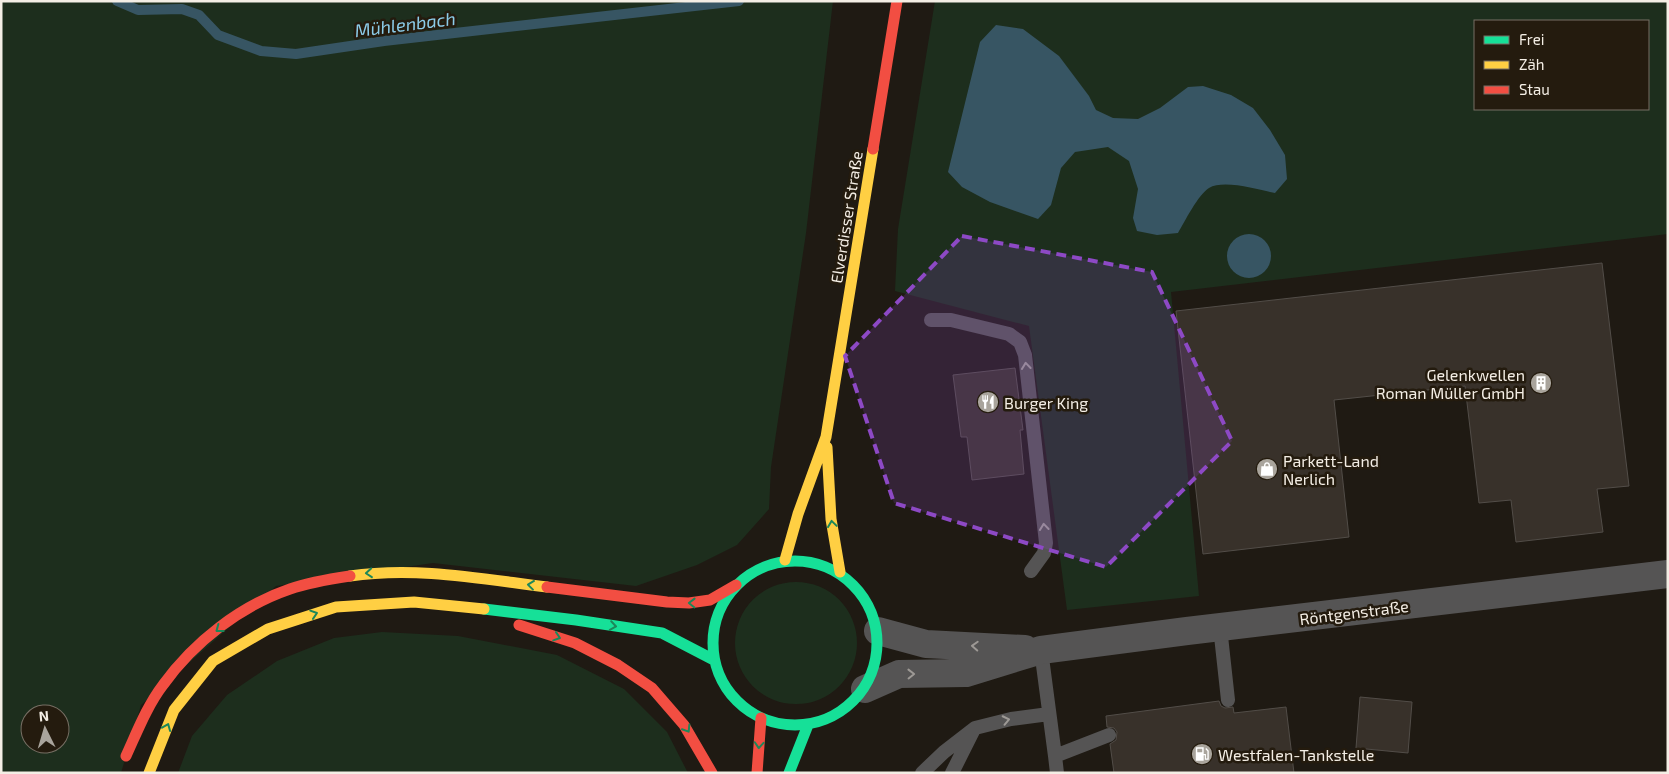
<svg xmlns="http://www.w3.org/2000/svg" width="1669" height="774" viewBox="0 0 1669 774" font-family="'Exo 2',sans-serif">
<rect width="100%" height="100%" fill="#1f1a13"/>
<path fill="#1d2e1d" fill-rule="evenodd" d="M 1,1 L 833,1 L 806,233 L 771,467 L 769,509 L 737,545 L 697,565 L 636,586 L 433,563 L 276,586 L 141,705 L 121,773 L 1,773 ZM 30,714 L 60,714 L 60,744 L 30,744 Z
M 935,1 L 1668,1 L 1668,234 L 1171,292 L 1199,596 L 1067,610 L 1029,326 L 895,291 L 898,229 ZM 1475,21 L 1648,21 L 1648,109 L 1475,109 Z
M735 643a61 61 0 1 1 122 0a61 61 0 1 1-122 0Z
M 382,632 L 458,636 L 557,655 L 624,689 L 667,732 L 688,773 L 178,773 L 192,736 L 227,695 L 277,661 L 334,638 Z"/>
<path fill="#375563" d="M 996,25 L 1023,29 L 1059,56 L 1089,96 L 1096,110 L 1113,118 L 1138,119 L 1160,108 L 1188,87 L 1203,86 L 1231,95 L 1253,108 L 1270,130 L 1285,155 L 1287,179 L 1275,193 C 1259,190 1224,179 1209,188 C 1198,195 1185,221 1178,233 L 1157,235 L 1137,231 L 1133,218 L 1138,189 L 1129,161 L 1108,147 L 1075,152 L 1061,168 L 1051,205 L 1038,219 L 990,202 L 962,187 L 948,172 L 980,42 Z
M1227 256a22 22 0 1 1 44 0a22 22 0 1 1-44 0Z"/>
<g fill="none" stroke-linecap="round" stroke-linejoin="round">
<path stroke="#375563" stroke-width="10" d="M 117,1 L 138,10 L 182,9 L 199,15 L 218,35 L 261,51 L 296,54 L 384,41 L 739,1"/>
</g>
<path fill="#38312a" stroke="#524d48" d="M 1602,263 L 1629,486 L 1597,489 L 1603,532 L 1516,542 L 1511,500 L 1479,503 L 1465,386 L 1334,400 L 1349,537 L 1203,554 L 1176,311 Z
M 1015,368 L 1023,430 L 1020,430 L 1024,474 L 972,480 L 967,437 L 961,437 L 953,375 Z
M 1360,697 L 1412,702 L 1408,753 L 1356,748 Z
M 1219,701 L 1221,706 L 1225,708 L 1233,707 L 1234,713 L 1286,707 L 1294,773 L 1114,773 L 1110,744 L 1116,740 L 1117,732 L 1114,728 L 1107,727 L 1106,716 Z"/>
<g fill="none" stroke-linecap="round" stroke-linejoin="round">
<path stroke="#555454" stroke-width="14" d="M 931,320 L 951,320 L 1009,334 L 1020,342 L 1025,355 L 1046,543 L 1044,553 L 1031,571
M 1220,627 L 1228,700
M 1041,650 L 1055,756 L 1109,735
M 1055,756 L 1057,773
M 922,773 L 944,752 L 975,728 L 1011,719 L 1049,714
M 952,773 L 973,731"/>
<path stroke="#555454" stroke-width="28" d="M 878,631 L 926,644 L 1025,649
M 865,689 L 899,674 L 966,673 L 1041,650 L 1187,631 L 1668,574"/>
<path stroke="#16e098" stroke-width="11" d="M713 643a82 82 0 1 1 164 0a82 82 0 1 1-164 0Z
M 484,609 L 576,620 L 662,633 L 714,660
M 789,773 L 808,725"/>
<path stroke="#ffcf43" stroke-width="11" d="M 827,447 L 831,519 L 840,572
M 785,560 L 798,514 L 826,437 L 873,149
M 350,576 C 416,566 482,579 547,587
M 149,773 L 174,710 L 213,661 L 268,629 L 336,607 L 414,602 L 484,609"/>
<path stroke="#f24e42" stroke-width="11" d="M 873,149 L 897,1
M 547,587 L 667,602 L 689,603 L 710,600 L 736,585
M 519,625 L 575,643 L 618,665 L 652,688 L 684,725 L 712,773
M 126,756 C 137,732 147,706 163,685 C 194,642 240,606 290,589 C 310,582 330,579 350,576
M 757,773 L 761,718"/>
</g>
<defs><path id="oneway-chevron" d="M-2-3.5L2.5 0L-2 3.5" fill="none" stroke-width="1.6" stroke-linecap="round" stroke-linejoin="round" transform="scale(1.25)"/></defs>
<g stroke="#9d9995">
<use href="#oneway-chevron" transform="translate(1026 366) rotate(-96)"/>
<use href="#oneway-chevron" transform="translate(1044 527) rotate(-96)"/>
<use href="#oneway-chevron" transform="translate(975 646) rotate(-177)"/>
<use href="#oneway-chevron" transform="translate(911 674) rotate(-1)"/>
<use href="#oneway-chevron" transform="translate(1006 720) rotate(-12)"/>
</g>
<g stroke="#1c875a">
<use href="#oneway-chevron" transform="translate(832 524) rotate(-98)"/>
<use href="#oneway-chevron" transform="translate(369 573) rotate(175)"/>
<use href="#oneway-chevron" transform="translate(531 585) rotate(-173)"/>
<use href="#oneway-chevron" transform="translate(692 603) rotate(-179)"/>
<use href="#oneway-chevron" transform="translate(314 614) rotate(-18)"/>
<use href="#oneway-chevron" transform="translate(613 626) rotate(9)"/>
<use href="#oneway-chevron" transform="translate(219 629) rotate(143)"/>
<use href="#oneway-chevron" transform="translate(557 637) rotate(18)"/>
<use href="#oneway-chevron" transform="translate(167 727) rotate(-68)"/>
<use href="#oneway-chevron" transform="translate(687 729) rotate(58)"/>
<use href="#oneway-chevron" transform="translate(759 745) rotate(94)"/>
</g>
<path fill="#8d49c5" fill-opacity="0.2" stroke="#8d49c5" stroke-width="4" stroke-dasharray="10 6" stroke-linejoin="round" d="M 962,236 L 1152,272 L 1232,441 L 1106,567 L 894,503 L 845,356 Z"/>
<defs>
<g id="building-disc" transform="scale(1.125)"><circle r="9.5" fill="#a9a49c" stroke="#241b0e"/><path d="M-4-6H4V6H1V3H-1V6H-4ZM-2.5-4.3h1.7v1.8h-1.7ZM.8-4.3h1.7v1.8H.8ZM-2.5-1h1.7V.8h-1.7ZM.8-1h1.7V.8H.8Z" fill="#fff"/></g>
<g id="restaurant-disc" transform="scale(1.125)"><circle r="9.5" fill="#a9a49c" stroke="#241b0e"/><path d="M-5-6h1v4h1v-4h1v4h1v-4h1v5L-1.5 .5V6h-2V.5L-5-1ZM5-6V6H3V1.5H1.5Q1.5-4 5-6Z" fill="#fff"/></g>
<g id="shop-disc" transform="scale(1.125)"><circle r="9.5" fill="#a9a49c" stroke="#241b0e"/><path d="M-5-2.5h2.3a2.7 3.5 0 0 1 5.4 0H5L5.5 6h-11ZM-1.5-2.5h3a1.5 2.3 0 0 0-3 0Z" fill="#fff"/></g>
<g id="fuel-disc" transform="scale(1.125)"><circle r="9.5" fill="#a9a49c" stroke="#241b0e"/><path d="M-5.5-6h7V0h2V4h1.3V-2.5L3-4.5l.8-.8L6-3V5H2.5V1h-1V6h-7ZM-4.2-4.7v3.2H.2V-4.7Z" fill="#fff"/></g>
</defs>
<g fill-rule="evenodd">
<use href="#building-disc" x="1541" y="383"/>
<use href="#restaurant-disc" x="988" y="402"/>
<use href="#shop-disc" x="1267" y="469"/>
<use href="#fuel-disc" x="1202" y="754"/>
</g>
<g text-anchor="middle" dominant-baseline="central" stroke-width="5" stroke-linejoin="round" paint-order="stroke">
<g font-size="16" fill="#f4eee5" stroke="#241b0e">
<text transform="translate(846 217) rotate(-81)">Elverdisser Straße</text>
<text transform="translate(1354 612) rotate(-7)">Röntgenstraße</text>
</g>
<g font-size="16" fill="#f4eee5" stroke="#241b0e" text-anchor="start">
<text x="1525" y="374" text-anchor="end">Gelenkwellen<tspan x="1525" dy="18">Roman Müller GmbH</tspan></text>
<text x="1004" y="402">Burger King</text>
<text x="1283" y="460">Parkett-Land<tspan x="1283" dy="18">Nerlich</tspan></text>
<text x="1218" y="754">Westfalen-Tankstelle</text>
</g>
<g font-size="18" font-style="italic" fill="#8ccce9" stroke="#241b0e">
<text transform="translate(405 24) rotate(-7)">Mühlenbach</text>
</g>
</g>
<rect width="1669" height="774" fill="none" stroke="#f4eee5" stroke-width="5"/>
<rect x="1474" y="20" width="175" height="90" fill="#241b0e" stroke="#776f64"/>
<rect x="1484" y="36" width="25" height="8" fill="#16e098" stroke="#776f64"/>
<text x="1519" y="45" font-size="15" fill="#f4eee5">Frei</text>
<rect x="1484" y="61" width="25" height="8" fill="#ffcf43" stroke="#776f64"/>
<text x="1519" y="70" font-size="15" fill="#f4eee5">Zäh</text>
<rect x="1484" y="86" width="25" height="8" fill="#f24e42" stroke="#776f64"/>
<text x="1519" y="95" font-size="15" fill="#f4eee5">Stau</text>
<g transform="translate(45 729) rotate(355)"><circle r="24" fill="#241b0e" stroke="#776f64"/>
<path d="M0-4L9 19L0 12L-9 19Z" fill="#a9a49c"/>
<text y="-8" font-size="14" font-weight="bold" text-anchor="middle" fill="#f4eee5">N</text>
</g>
</svg>
